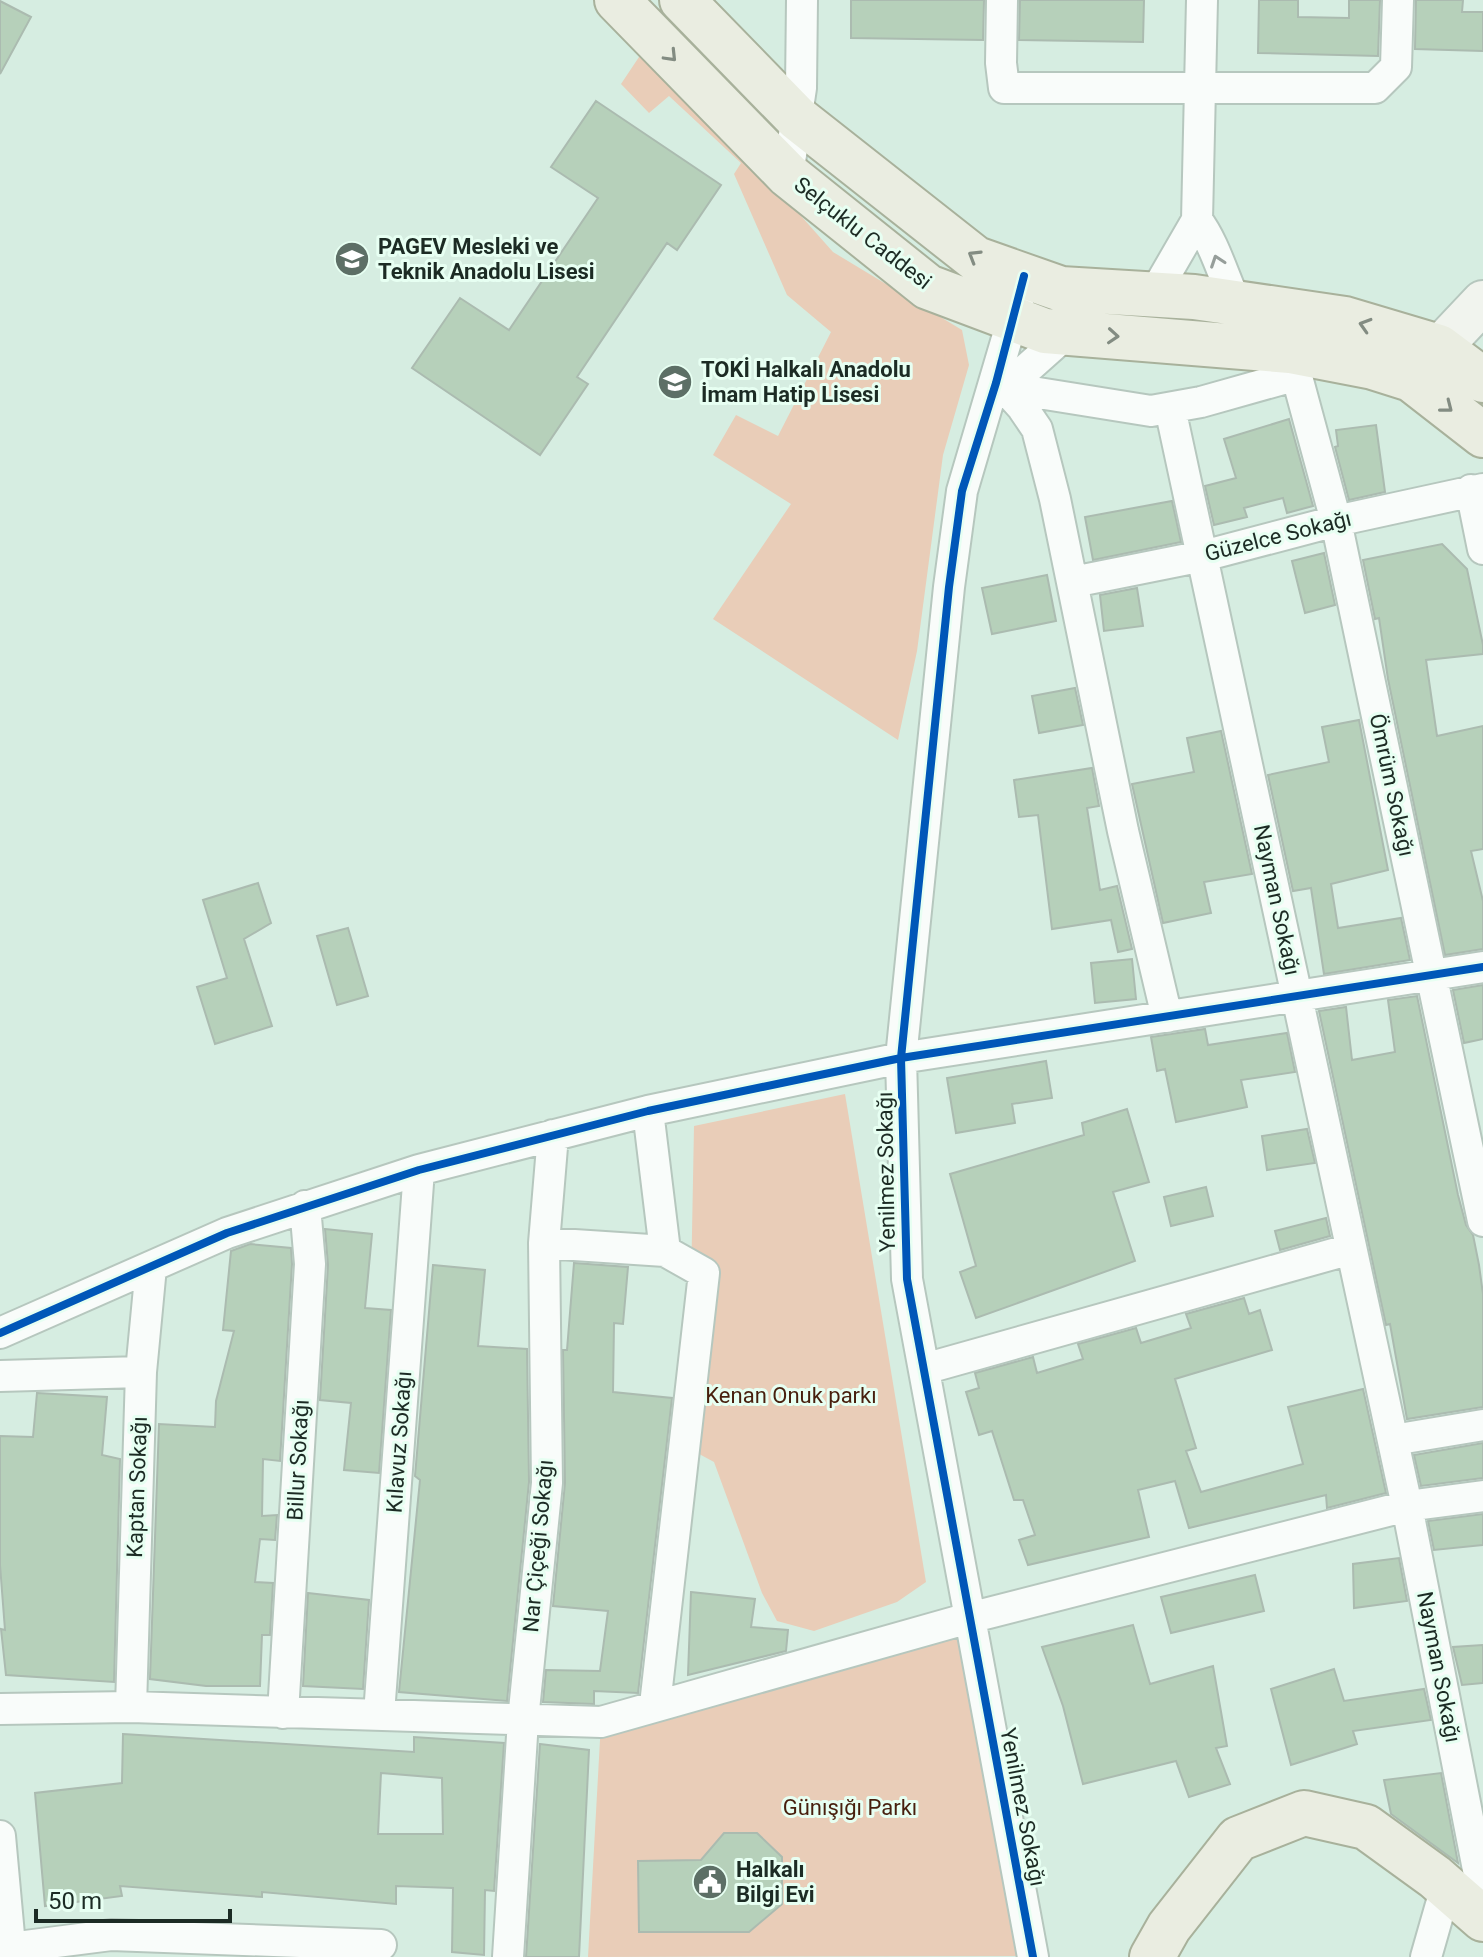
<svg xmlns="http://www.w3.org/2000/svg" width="1483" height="1957" viewBox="0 0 1483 1957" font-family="Roboto,sans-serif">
<rect width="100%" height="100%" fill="#d6ede1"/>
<path fill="#e9cdb8" d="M 641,54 L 755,164 L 833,252 L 962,330 L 969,365 L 943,455 L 917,651 L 898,740 L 713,619 L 791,504 L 713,455 L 736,415 L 778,436 L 831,332 L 787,295 L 734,174 L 741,163 L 669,96 L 649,113 L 621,84 Z
M 845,1094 L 926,1582 L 897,1602 L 814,1631 L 777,1621 L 762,1593 L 714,1462 L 688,1448 L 694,1126 Z
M 969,1618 L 1033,1956 L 588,1957 L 601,1722 Z"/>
<path fill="#b6d0ba" stroke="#abbbb0" stroke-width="2" fill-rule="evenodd" d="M 851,0 L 984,0 L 983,40 L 851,38 Z
M 1020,0 L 1144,0 L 1143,42 L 1019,40 Z
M 1259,0 L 1298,0 L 1298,17 L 1349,18 L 1349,0 L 1380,0 L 1378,56 L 1258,53 Z
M 1416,0 L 1463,0 L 1462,12 L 1483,12 L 1483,51 L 1415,49 Z
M 0,1 L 31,17 L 0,74 Z
M 596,101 L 721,185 L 677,250 L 667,243 L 577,377 L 588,384 L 540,455 L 412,368 L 460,298 L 509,330 L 598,198 L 551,167 Z
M 1289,419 L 1313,506 L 1287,513 L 1283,498 L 1244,508 L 1247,517 L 1214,525 L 1205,486 L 1236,478 L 1224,439 Z
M 1376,425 L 1385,492 L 1349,500 L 1335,447 L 1338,446 L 1336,430 Z
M 1172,501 L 1181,542 L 1093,560 L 1085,517 Z
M 1442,544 L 1467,569 L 1483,645 L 1483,654 L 1426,660 L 1437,736 L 1483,726 L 1483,849 L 1471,851 L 1483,901 L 1483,949 L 1445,955 L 1388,679 L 1379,618 L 1375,619 L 1363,560 Z
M 1324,553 L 1335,605 L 1305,613 L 1292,561 Z
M 1047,575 L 1056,621 L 992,634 L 982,588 Z
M 1137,588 L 1143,626 L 1104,631 L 1100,595 Z
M 1075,688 L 1083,725 L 1039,733 L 1032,696 Z
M 1359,720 L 1388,870 L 1331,884 L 1338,928 L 1401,918 L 1410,960 L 1324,974 L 1311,888 L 1293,891 L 1268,775 L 1329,762 L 1322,727 Z
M 1221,731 L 1252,874 L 1204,882 L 1211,913 L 1163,923 L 1132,784 L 1194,772 L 1187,738 Z
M 1092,768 L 1099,806 L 1087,808 L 1100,890 L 1117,886 L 1132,949 L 1118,952 L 1111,920 L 1052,929 L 1038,815 L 1019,817 L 1014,780 Z
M 258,883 L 271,923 L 244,939 L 272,1026 L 215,1044 L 197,987 L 227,978 L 203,900 Z
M 348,928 L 368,996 L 337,1005 L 317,936 Z
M 1132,959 L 1136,999 L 1095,1003 L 1091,963 Z
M 1483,985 L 1483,1039 L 1464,1043 L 1453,990 Z
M 1417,996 L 1458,1195 L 1466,1225 L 1473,1235 L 1479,1265 L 1483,1294 L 1483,1407 L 1407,1419 L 1390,1324 L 1386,1325 L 1319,1011 L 1346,1007 L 1352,1060 L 1395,1052 L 1388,1000 Z
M 1205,1029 L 1208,1045 L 1287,1033 L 1295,1072 L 1241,1080 L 1247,1107 L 1176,1122 L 1165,1069 L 1157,1071 L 1151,1037 Z
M 1046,1061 L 1052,1098 L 1012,1104 L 1015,1123 L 956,1133 L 947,1078 Z
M 1127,1109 L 1149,1182 L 1113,1192 L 1135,1261 L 976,1318 L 960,1272 L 976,1266 L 950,1174 L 1084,1135 L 1082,1123 Z
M 1307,1129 L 1315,1163 L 1267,1170 L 1262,1136 Z
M 1206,1187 L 1213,1216 L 1171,1226 L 1164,1197 Z
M 1326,1218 L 1330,1236 L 1280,1250 L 1275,1231 Z
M 325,1229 L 372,1234 L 365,1308 L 391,1310 L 379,1473 L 344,1470 L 351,1403 L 320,1400 L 328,1265 Z
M 250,1244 L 291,1248 L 292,1264 L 280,1461 L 263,1459 L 262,1516 L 277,1515 L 275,1540 L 260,1539 L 255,1582 L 273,1583 L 270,1635 L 262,1635 L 260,1686 L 206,1686 L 150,1679 L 159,1424 L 215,1427 L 216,1401 L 234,1331 L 223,1330 L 231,1251 Z
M 574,1263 L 628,1267 L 623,1324 L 614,1323 L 613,1392 L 672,1398 L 638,1693 L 594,1691 L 594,1704 L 543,1702 L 546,1670 L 600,1671 L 608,1611 L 553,1606 L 565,1483 L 563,1350 L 567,1350 Z
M 433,1265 L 485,1270 L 478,1346 L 527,1349 L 529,1482 L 507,1701 L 399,1692 L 420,1480 L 415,1476 Z
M 1244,1298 L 1249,1314 L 1260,1310 L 1272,1350 L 1175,1379 L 1196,1448 L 1186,1451 L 1201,1492 L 1303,1464 L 1288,1407 L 1363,1389 L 1386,1493 L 1327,1508 L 1326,1495 L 1189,1528 L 1175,1481 L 1138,1490 L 1149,1537 L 1028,1565 L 1019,1540 L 1035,1535 L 1023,1500 L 1014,1500 L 992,1431 L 979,1435 L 966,1392 L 979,1388 L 975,1373 L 1033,1357 L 1037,1373 L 1083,1359 L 1078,1344 L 1136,1328 L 1141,1343 L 1191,1328 L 1186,1314 Z
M 37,1393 L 107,1397 L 102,1455 L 120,1459 L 114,1682 L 6,1675 L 1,1629 L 5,1630 L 0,1565 L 0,1436 L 33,1437 Z
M 1483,1443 L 1483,1478 L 1421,1486 L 1414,1455 Z
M 1483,1514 L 1483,1545 L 1434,1550 L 1428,1521 Z
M 1399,1558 L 1407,1601 L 1354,1608 L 1353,1564 Z
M 1255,1575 L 1264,1611 L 1171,1633 L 1161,1597 Z
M 691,1592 L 755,1599 L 751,1627 L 788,1630 L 786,1651 L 688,1675 Z
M 308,1593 L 369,1600 L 363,1689 L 303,1686 Z
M 1133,1625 L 1150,1684 L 1213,1666 L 1227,1746 L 1216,1748 L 1230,1784 L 1189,1797 L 1176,1761 L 1083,1784 L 1063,1706 L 1042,1647 Z
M 1483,1645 L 1483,1683 L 1462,1685 L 1453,1647 Z
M 1334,1669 L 1344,1701 L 1424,1689 L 1431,1720 L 1353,1731 L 1357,1744 L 1291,1765 L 1271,1689 Z
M 123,1734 L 414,1752 L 414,1737 L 504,1743 L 494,1891 L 485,1890 L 484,1955 L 452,1952 L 453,1888 L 396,1886 L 396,1904 L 262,1892 L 262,1897 L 120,1886 L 122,1896 L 45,1906 L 35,1793 L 122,1783 ZM 381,1773 L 442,1778 L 443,1834 L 378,1834 Z
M 540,1744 L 589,1750 L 579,1957 L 526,1957 Z
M 1441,1773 L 1458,1863 L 1391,1814 L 1384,1780 Z
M 724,1833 L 757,1833 L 782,1857 L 782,1904 L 749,1932 L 639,1932 L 638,1861 L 701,1860 Z"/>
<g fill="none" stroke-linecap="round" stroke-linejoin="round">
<g stroke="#b6c7be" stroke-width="34">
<path id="street" d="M 1002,0 L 1001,63 L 1004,88 L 1375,88 L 1396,67 L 1398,0
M 788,175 L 801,88 L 802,0
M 1197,220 C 1215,244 1223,276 1236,303
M 1148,294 L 1160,284 L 1197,220 L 1202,0
M 1018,301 L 962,491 L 949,587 L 901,1058 L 907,1279 L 1033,1957
M 1290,351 L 1336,521 L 1483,1221
M 996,383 L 1021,374 L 1067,333
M 1001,387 L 1151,411 L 1201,402 L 1297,375
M 1004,387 L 1022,407 L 1037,429 L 1055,499 L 1123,831 L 1167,1017
M 1170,408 L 1407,1506 L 1483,1895
M 1471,490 L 1483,549
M 1073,582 L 1203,556 L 1336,521 L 1483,489
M 648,1111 L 665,1251
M 544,1243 L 665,1251 L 704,1273 L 655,1705
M 0,1333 L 227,1233 L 419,1170 L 648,1111 L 901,1058 L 1483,967
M 924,1369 L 1351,1249
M 0,1376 L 141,1372
M 1393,1440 L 1483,1425
M 131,1707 L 141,1372 L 151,1267
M 0,1709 L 131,1707 L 601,1722 L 969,1618 L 1407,1506 L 1483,1496
M 283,1713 L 310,1264 L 305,1206
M 379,1714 L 419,1170
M 0,1836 L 11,1957
M 10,1948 L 111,1935 L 381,1945
M 508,1957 L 523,1720 L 547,1483 L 544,1243 L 553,1135
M 1426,1957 L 1446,1887"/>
</g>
<g stroke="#b6c7be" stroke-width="46">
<path id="secondary" d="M 1415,374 L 1483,302"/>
</g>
<g stroke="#a8b19b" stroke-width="48">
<path id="primary" d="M 617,0 L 788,175 L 928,287 L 1045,331 L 1290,351 L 1373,367 L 1411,379 L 1483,435
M 682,0 L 797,118 L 976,259 L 1061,289 L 1194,297 L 1345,319 L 1439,347 L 1483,380
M 1152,1957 L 1169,1927 L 1238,1839 L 1304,1813 L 1366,1827 L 1435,1877 L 1483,1919"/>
</g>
<use href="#street" stroke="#f9fcfa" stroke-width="30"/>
<use href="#secondary" stroke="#f1f4ee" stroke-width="42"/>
<use href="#primary" stroke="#eaede1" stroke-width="44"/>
<g stroke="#e7fff2" stroke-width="13">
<path id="cycleway" d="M 1024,276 L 996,383 L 962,491 L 949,587 L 901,1058 L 907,1279 L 1033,1957
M 0,1333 L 227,1233 L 419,1170 L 648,1111 L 901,1058 L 1483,967"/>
</g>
<use href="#cycleway" stroke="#0057b8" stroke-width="8"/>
</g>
<defs><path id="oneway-chevron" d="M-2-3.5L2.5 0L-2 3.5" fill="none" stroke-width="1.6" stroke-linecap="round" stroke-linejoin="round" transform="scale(2)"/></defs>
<g stroke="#838c82">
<use href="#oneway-chevron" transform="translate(671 56) rotate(46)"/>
<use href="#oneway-chevron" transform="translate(974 256) rotate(-149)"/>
<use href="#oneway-chevron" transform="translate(1365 325) rotate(-163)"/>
<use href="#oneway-chevron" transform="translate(1113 336) rotate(4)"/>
<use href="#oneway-chevron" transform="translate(1447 407) rotate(38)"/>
</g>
<use stroke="#969e9a" href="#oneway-chevron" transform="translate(1217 261) rotate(-109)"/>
<defs>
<g id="school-disc" transform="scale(1.8)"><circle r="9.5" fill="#5d6f66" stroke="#e7fff2"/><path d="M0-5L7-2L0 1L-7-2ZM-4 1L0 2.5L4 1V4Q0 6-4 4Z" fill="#fff"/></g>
<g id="civic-disc" transform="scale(1.8)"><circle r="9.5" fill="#5d6f66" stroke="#e7fff2"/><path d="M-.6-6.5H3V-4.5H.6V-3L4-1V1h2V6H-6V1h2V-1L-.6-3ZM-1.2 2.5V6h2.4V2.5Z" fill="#fff"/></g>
</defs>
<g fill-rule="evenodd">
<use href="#school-disc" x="352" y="259"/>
<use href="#school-disc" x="675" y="382"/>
<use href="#civic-disc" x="710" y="1882"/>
</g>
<g text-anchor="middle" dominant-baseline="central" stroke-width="6" stroke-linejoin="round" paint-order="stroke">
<g font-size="22" fill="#1c2b24" stroke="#e7fff2">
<text transform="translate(863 233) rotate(38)">Selçuklu Caddesi</text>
<text transform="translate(1278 536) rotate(-14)">Güzelce Sokağı</text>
<text transform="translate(1392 785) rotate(78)">Ömrüm Sokağı</text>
<text transform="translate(1277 900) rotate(78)">Nayman Sokağı</text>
<text transform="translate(886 1172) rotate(-91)">Yenilmez Sokağı</text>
<text transform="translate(399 1442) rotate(-86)">Kılavuz Sokağı</text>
<text transform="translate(298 1460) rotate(-87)">Billur Sokağı</text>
<text transform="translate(137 1487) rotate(-88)">Kaptan Sokağı</text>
<text transform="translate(538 1546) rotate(-85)">Nar Çiçeği Sokağı</text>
<text transform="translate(1439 1667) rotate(79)">Nayman Sokağı</text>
<text transform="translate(1023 1807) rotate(79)">Yenilmez Sokağı</text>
</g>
<g font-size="22" font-weight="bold" fill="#1c2b24" stroke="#e7fff2" text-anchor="start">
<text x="378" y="246">PAGEV Mesleki ve<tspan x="378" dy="25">Teknik Anadolu Lisesi</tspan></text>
<text x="701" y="369">TOKİ Halkalı Anadolu<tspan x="701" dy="25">İmam Hatip Lisesi</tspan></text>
<text x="736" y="1869">Halkalı<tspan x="736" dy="25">Bilgi Evi</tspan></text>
</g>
<g font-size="22" fill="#471f0d" stroke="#e7fff2">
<text x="791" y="1395">Kenan Onuk parkı</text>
<text x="850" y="1807">Günışığı Parkı</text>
</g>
</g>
<path d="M36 1909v12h194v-12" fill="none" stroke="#1c2b24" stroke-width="4"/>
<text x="48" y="1909" font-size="24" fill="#1c2b24" stroke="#e7fff2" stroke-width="6" paint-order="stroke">50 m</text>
</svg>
